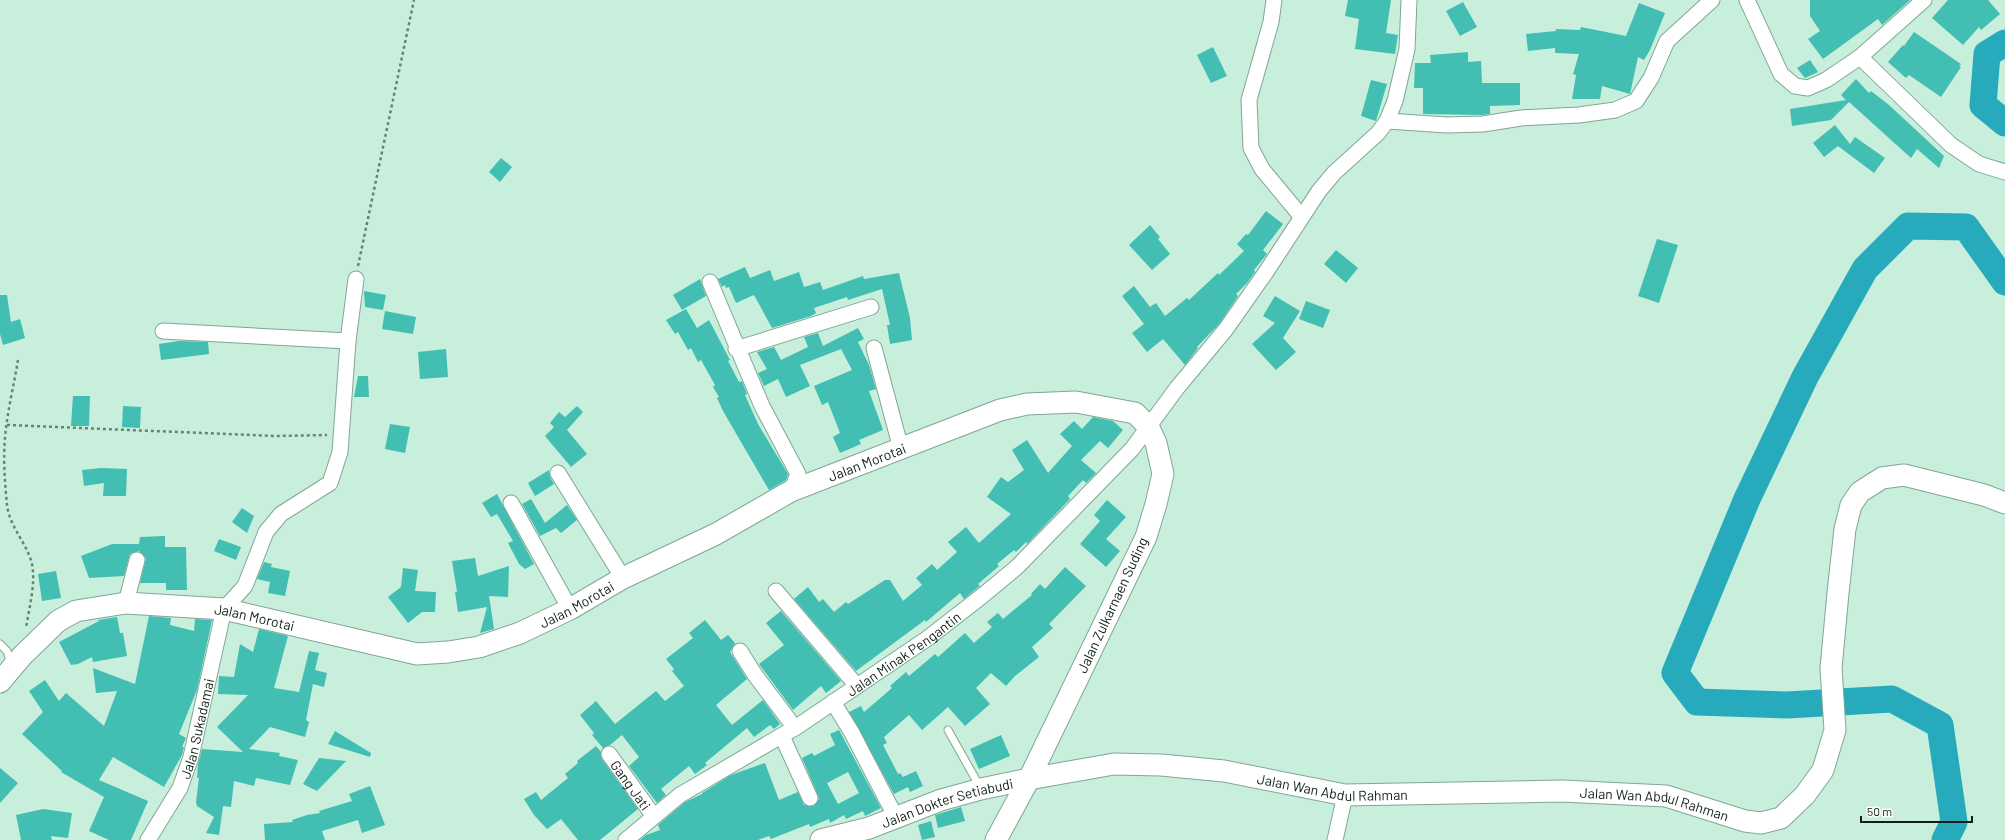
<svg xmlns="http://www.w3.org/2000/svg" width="2005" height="840" viewBox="0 0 2005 840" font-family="Barlow,sans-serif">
<rect width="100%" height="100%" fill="#c7efdc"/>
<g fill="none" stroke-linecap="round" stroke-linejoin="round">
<path stroke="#27aabc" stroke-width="27" d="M 2005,43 L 1987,54 L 1983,105 L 2005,123
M 1945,840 L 1954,822 L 1940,725 L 1892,699 L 1787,705 L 1697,702 L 1675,673 L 1747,499 L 1805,377 L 1865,269 L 1908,226 L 1966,227 L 2005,282"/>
</g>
<path fill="#42beb3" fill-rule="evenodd" d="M 1348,0 L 1391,0 L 1386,33 L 1398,35 L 1395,54 L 1355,49 L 1359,19 L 1345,16 Z
M 1810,0 L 1910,0 L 1882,25 L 1878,19 L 1823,59 L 1808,39 L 1820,31 L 1810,16 Z
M 1948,0 L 1988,0 L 2000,14 L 1981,30 L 1979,27 L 1963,45 L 1932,18 Z
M 1463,2 L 1477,27 L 1460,36 L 1446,11 Z
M 1639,3 L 1665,13 L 1650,50 L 1644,60 L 1638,57 L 1630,94 L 1602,86 L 1600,99 L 1572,99 L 1576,75 L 1573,74 L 1579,54 L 1555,53 L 1555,48 L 1528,51 L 1526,34 L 1556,31 L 1556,29 L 1580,30 L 1581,27 L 1626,36 Z
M 1914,32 L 1961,64 L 1959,66 L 1961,67 L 1941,97 L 1909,75 L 1906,78 L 1888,62 L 1903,45 L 1904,46 Z
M 1213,47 L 1227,76 L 1211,83 L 1197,55 Z
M 1468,52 L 1468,62 L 1481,61 L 1482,83 L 1520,83 L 1520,105 L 1490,106 L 1490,114 L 1482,115 L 1423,114 L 1423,88 L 1414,88 L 1415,63 L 1431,63 L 1430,55 Z
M 1810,60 L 1818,72 L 1805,78 L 1797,68 Z
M 1856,79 L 1869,93 L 1871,91 L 1889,105 L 1944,156 L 1939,168 L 1917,149 L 1911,158 L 1849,102 L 1831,120 L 1792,126 L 1790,109 L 1846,100 L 1841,95 Z
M 1371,80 L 1387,84 L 1376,121 L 1361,116 Z
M 1835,125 L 1850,144 L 1855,137 L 1885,158 L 1874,173 L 1838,146 L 1824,157 L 1813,143 Z
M 501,158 L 512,167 L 500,182 L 489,172 Z
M 1266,211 L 1283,224 L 1263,250 L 1267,254 L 1254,270 L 1255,272 L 1247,283 L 1236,294 L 1238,296 L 1219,324 L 1197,347 L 1198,348 L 1185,365 L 1163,339 L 1147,352 L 1132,333 L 1144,324 L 1122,296 L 1134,286 L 1150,307 L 1156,303 L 1165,316 L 1187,298 L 1189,300 L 1218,273 L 1219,275 L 1244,251 L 1237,244 L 1246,234 L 1248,235 Z
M 1150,225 L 1160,237 L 1158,239 L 1170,254 L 1152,270 L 1129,245 Z
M 1657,239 L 1678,245 L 1659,303 L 1638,296 Z
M 1336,250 L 1358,268 L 1346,283 L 1324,264 Z
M 745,267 L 750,278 L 770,270 L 774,281 L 799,272 L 804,287 L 820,282 L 823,290 L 863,276 L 864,279 L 899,273 L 910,318 L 912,340 L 890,344 L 887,325 L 890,325 L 882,289 L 848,300 L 847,297 L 814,308 L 816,313 L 811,316 L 772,328 L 754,295 L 736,303 L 729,287 L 726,288 L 725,285 L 722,287 L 718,279 Z
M 700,279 L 706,296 L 682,310 L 673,295 Z
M 364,291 L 386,295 L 383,310 L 365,307 Z
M 0,295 L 7,295 L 11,322 L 20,319 L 25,338 L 3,345 L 0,334 Z
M 1275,296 L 1300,311 L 1283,338 L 1296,352 L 1276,370 L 1252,344 L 1275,323 L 1263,316 Z
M 1306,301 L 1330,310 L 1323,328 L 1299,319 Z
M 686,309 L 697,328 L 709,320 L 730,360 L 728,361 L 739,382 L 742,381 L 747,394 L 745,395 L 758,424 L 788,474 L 786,480 L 769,490 L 723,411 L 717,398 L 719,397 L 713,387 L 715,385 L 701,360 L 698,362 L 691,348 L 688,350 L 678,332 L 675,334 L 666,320 Z
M 385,311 L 416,317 L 413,334 L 382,329 Z
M 858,328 L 864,339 L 858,342 L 869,365 L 876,389 L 869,391 L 883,430 L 859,440 L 861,444 L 840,453 L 833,437 L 840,433 L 828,402 L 822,405 L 814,386 L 852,370 L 841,349 L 800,365 L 810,386 L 786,397 L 778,379 L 764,386 L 758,373 L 767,369 L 757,352 L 774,347 L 781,360 L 808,347 L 804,337 L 818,333 L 823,346 Z
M 179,341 L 208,342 L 209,354 L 161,360 L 159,344 Z
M 446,349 L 448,377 L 420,379 L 418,352 Z
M 358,376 L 368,376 L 369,397 L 354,397 Z
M 73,396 L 90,396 L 89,426 L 71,426 Z
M 123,406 L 141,407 L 140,428 L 122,427 Z
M 577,406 L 583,412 L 567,430 L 587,454 L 571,467 L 545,436 L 554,427 L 550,423 L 559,412 L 565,417 Z
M 1093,417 L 1113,421 L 1123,430 L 1108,448 L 1100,441 L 1081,460 L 1096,473 L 1086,483 L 1083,480 L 1068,496 L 1070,499 L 1027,544 L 1026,542 L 1016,552 L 1014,550 L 997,564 L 999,566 L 978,584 L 980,586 L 976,589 L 964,599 L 960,593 L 926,622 L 925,620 L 856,671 L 794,599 L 808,587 L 819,602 L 823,599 L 834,612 L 846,602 L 848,604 L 885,580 L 890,580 L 903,601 L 922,585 L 916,578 L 932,564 L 937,570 L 957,552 L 948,542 L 966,527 L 979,543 L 1011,514 L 987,497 L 1001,477 L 1008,482 L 1024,470 L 1012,450 L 1027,440 L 1048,473 L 1072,446 L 1060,434 L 1074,421 L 1082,429 Z
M 390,424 L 410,427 L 405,453 L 385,449 Z
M 101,468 L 127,469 L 126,496 L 103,496 L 104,483 L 84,486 L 82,470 Z
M 549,470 L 550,477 L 554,484 L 535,496 L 528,483 Z
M 497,494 L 534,564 L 525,569 L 519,564 L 508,543 L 513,541 L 497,514 L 491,517 L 482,503 Z
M 531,499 L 545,523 L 567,505 L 577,520 L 561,533 L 556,528 L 540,536 L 522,504 Z
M 1107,500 L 1126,517 L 1106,539 L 1120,551 L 1106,567 L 1080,544 L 1100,521 L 1094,515 Z
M 242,508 L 254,516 L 247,533 L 232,522 Z
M 165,536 L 165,547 L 186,547 L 187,590 L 166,590 L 166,583 L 140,583 L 146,558 L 139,551 L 130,554 L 124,576 L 89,578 L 81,556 L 112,544 L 139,544 L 140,537 Z
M 219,539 L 241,547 L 236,560 L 214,551 Z
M 475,558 L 478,576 L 509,566 L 508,597 L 489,596 L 494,629 L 480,633 L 487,607 L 458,612 L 455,592 L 457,592 L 452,561 Z
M 264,562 L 272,564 L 271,567 L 290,571 L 285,596 L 268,593 L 270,582 L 257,579 Z
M 1065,567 L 1086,586 L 1049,624 L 1053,628 L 1032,647 L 1039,657 L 1015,676 L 1006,686 L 991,673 L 976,688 L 990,704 L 965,726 L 948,707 L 922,730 L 909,715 L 884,737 L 887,743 L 883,745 L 898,774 L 900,773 L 903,777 L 916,771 L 923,786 L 910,792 L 908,787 L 894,794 L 849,712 L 861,706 L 864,712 L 892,688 L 890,686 L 906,672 L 909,676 L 935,654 L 938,657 L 965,633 L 974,643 L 992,627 L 987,622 L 998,613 L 1003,619 L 1032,595 L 1031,594 L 1040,584 L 1045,589 Z
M 403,568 L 418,570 L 415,591 L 436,592 L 435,612 L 422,612 L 408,623 L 388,597 L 401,587 Z
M 56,571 L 61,598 L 42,601 L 38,574 Z
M 781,611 L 841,681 L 826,693 L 821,686 L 793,710 L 759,664 L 784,645 L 766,623 Z
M 149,616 L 171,618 L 170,625 L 194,631 L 195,619 L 212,620 L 197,690 L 179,734 L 186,738 L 182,747 L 184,747 L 182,755 L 164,787 L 113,757 L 99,780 L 148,801 L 131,840 L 109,840 L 89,831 L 104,797 L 61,772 L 62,771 L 22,734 L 43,712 L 29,691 L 45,680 L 59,701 L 66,693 L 104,726 L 117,691 L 96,693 L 93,668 L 135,684 Z
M 117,617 L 120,633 L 123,633 L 127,656 L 93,662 L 92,657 L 78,664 L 71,665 L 59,642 L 99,621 L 98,620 Z
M 705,620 L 721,640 L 728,635 L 735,643 L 730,652 L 747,679 L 716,705 L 732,725 L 763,700 L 780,724 L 774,729 L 770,725 L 754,737 L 747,728 L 705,763 L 707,765 L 695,774 L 689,766 L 661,789 L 666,795 L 657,803 L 629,766 L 639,757 L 622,735 L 610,745 L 603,748 L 592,735 L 594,733 L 580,715 L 596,701 L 615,724 L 656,691 L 665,701 L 684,686 L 672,671 L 674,669 L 666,659 L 693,638 L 689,633 Z
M 259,629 L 288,636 L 274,688 L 299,692 L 309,651 L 319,653 L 315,670 L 327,673 L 324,687 L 313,684 L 306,720 L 309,722 L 305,737 L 270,727 L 249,749 L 280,753 L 279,756 L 298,760 L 290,785 L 256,778 L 254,786 L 234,781 L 231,807 L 223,806 L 219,835 L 206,833 L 214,817 L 197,806 L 196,802 L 199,778 L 197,778 L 198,764 L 202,749 L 243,752 L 217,727 L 248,695 L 218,694 L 219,676 L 234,677 L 240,644 L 253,652 Z
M 839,730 L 881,808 L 865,816 L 863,811 L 846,819 L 844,815 L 830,823 L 829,819 L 810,827 L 809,824 L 771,839 L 769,836 L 758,840 L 640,840 L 646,835 L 660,830 L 658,825 L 685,802 L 702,794 L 702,793 L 731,775 L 765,763 L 779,800 L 798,792 L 804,805 L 814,806 L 819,799 L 818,795 L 802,758 L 812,753 L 814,756 L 835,745 L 830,734 ZM 848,772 L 859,793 L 838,804 L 827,783 Z
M 335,731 L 371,753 L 370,757 L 328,744 Z
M 1001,735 L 1010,756 L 979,769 L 970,749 Z
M 596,746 L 601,752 L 602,759 L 638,809 L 600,840 L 578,840 L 561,819 L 547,829 L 534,815 L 524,799 L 536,792 L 541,800 L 568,778 L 565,774 L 578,763 L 577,761 Z
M 319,758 L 346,761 L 317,791 L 303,784 Z
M 0,768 L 18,783 L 0,803 Z
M 370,786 L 385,825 L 362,833 L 358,820 L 322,831 L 325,840 L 265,840 L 264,824 L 293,822 L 292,820 L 307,815 L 320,813 L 319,811 L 352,801 L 349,794 Z
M 961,807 L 965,821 L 938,828 L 935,815 Z
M 43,809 L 72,813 L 68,838 L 51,836 L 52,840 L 21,840 L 16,815 Z
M 931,821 L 935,837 L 922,840 L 918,825 Z"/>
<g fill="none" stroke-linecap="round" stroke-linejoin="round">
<g stroke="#80a695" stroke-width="9">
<path id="lane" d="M 0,644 L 7,651 L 11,664
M 948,730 L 980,787"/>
</g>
<g stroke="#80a695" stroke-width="17">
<g id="street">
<path d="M 1274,0 L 1271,22 L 1249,100 L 1251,148 L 1262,169 L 1301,216"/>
<path d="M 1747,0 L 1781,74 L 1795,86 L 1808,88 L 1826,80 L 1860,57 L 1924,0"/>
<path d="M 1860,57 L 1951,145 L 1979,164 L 2005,172"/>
<path d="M 1387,121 L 1447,125 L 1483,124 L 1521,118 L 1579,115 L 1615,110 L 1636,101 L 1651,78 L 1667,41 L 1712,0"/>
<path d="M 710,282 L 762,406 L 798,474 L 791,491"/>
<path d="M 163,331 L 348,341"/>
<path d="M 874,348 L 901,449"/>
<path d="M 736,349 L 871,307"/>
<path d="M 558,473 L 623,578"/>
<path d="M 511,503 L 570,609"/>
<path d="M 776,591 L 857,686"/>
<path d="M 126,603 L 137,560"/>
<path d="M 740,651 L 755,675 L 795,728"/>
<path d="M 833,702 L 852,733 L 891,808"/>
<path d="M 782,736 L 810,798"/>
<path id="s1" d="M 609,754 L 653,815"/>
<path id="s2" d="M 148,840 L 180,788 L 191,757 L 224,609 L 245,586 L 266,532 L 281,514 L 330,483 L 340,452 L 348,341 L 356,279"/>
<path id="s3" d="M 626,840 L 680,795 L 798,726 L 928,638 L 982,596 L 1017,567 L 1132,449 L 1177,388 L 1226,329 L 1266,272 L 1319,191 L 1334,173 L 1378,133 L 1387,121 L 1395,101 L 1407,49 L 1409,0"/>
<path d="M 1335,840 L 1345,795"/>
</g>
</g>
<g stroke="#80a695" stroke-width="23">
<g id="secondary">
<path id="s4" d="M 0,682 L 22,656 L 58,621 L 76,611 L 126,603 L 224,609 L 417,654 L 448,652 L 479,647 L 520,633 L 570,609 L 623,578 L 716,534 L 791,491 L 1000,410 L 1027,404 L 1076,402 L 1135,413 L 1148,426 L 1156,443 L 1163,474 L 1156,504 L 1146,537 L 1029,779 L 996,840"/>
<path id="s5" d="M 821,840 L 869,828 L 941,800 L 981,789 L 1029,779 L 1114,764 L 1161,765 L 1224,771 L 1345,795 L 1562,791 L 1666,796 L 1745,821 L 1761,823 L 1781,818 L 1805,795 L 1823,770 L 1835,730 L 1831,668 L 1838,593 L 1845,529 L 1851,505 L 1860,492 L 1882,478 L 1904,475 L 1984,495 L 2005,503"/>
</g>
</g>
<path stroke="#688376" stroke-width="2.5" stroke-dasharray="3 3" stroke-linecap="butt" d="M 358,266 L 414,0
M 18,360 C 14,385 7,412 5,438 C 3,460 5,484 7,505 C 10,528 27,543 32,564 C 36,584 29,608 26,628
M 7,425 L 276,436 L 327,435"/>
<use href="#lane" stroke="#fff" stroke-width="7"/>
<use href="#street" stroke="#fff" stroke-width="15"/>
<use href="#secondary" stroke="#fff" stroke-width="21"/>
</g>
<g text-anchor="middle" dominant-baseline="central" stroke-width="4" stroke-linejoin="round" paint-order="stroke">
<g font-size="14" fill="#101f18" stroke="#fff">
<text stroke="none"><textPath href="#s4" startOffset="945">Jalan Morotai</textPath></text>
<text stroke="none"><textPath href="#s4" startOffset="621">Jalan Morotai</textPath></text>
<text transform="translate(1112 605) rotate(-65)">Jalan Zulkarnaen Suding</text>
<text stroke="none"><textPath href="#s4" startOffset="285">Jalan Morotai</textPath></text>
<text stroke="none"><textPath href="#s3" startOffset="335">Jalan Minak Pengantin</textPath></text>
<text stroke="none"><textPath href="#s2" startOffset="123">Jalan Sukadamai</textPath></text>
<text stroke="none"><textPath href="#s1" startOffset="38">Gang Jati</textPath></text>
<text stroke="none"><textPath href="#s5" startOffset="524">Jalan Wan Abdul Rahman</textPath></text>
<text stroke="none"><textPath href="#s5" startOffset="132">Jalan Dokter Setiabudi</textPath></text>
<text stroke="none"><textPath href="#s5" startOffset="848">Jalan Wan Abdul Rahman</textPath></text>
</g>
</g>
<path d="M1861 816v6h111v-6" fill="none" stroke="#101f18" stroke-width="2"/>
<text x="1867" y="816" font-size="12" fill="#101f18" stroke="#ffffff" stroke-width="3" paint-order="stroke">50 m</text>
</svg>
